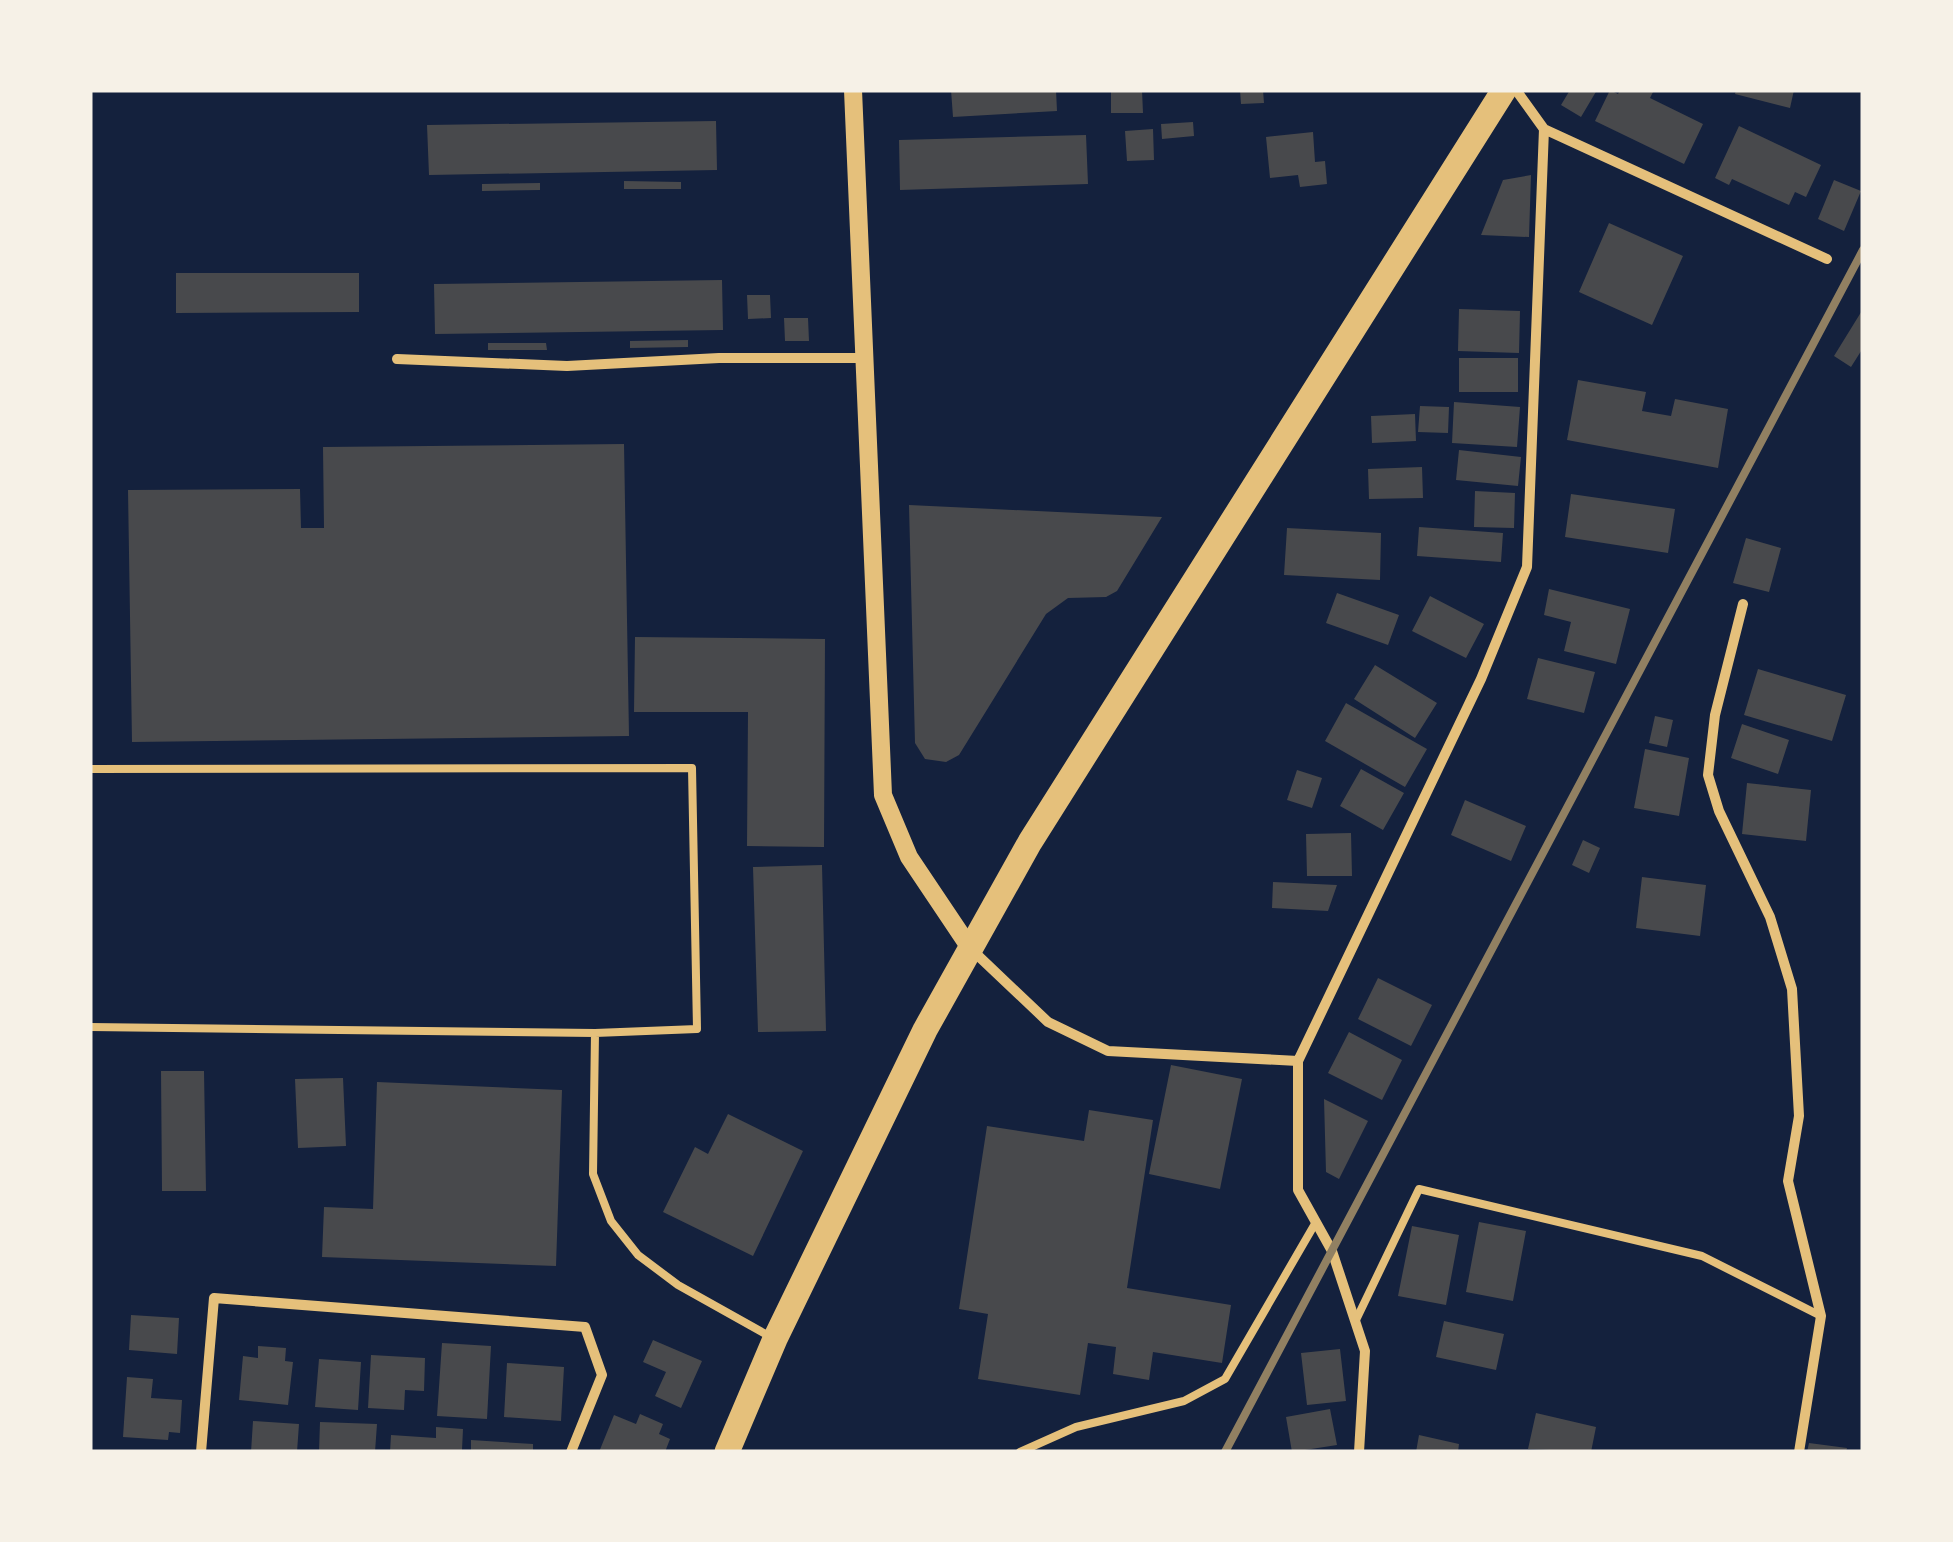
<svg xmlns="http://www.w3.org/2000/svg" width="1953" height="1542" viewBox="0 0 1953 1542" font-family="Barlow,sans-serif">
<rect width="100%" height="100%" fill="#14213d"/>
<path fill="#48494c" d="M 951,90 L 1056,90 L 1057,111 L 953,117 Z
M 1111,90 L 1142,90 L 1143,113 L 1111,113 Z
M 1240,90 L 1263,90 L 1264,103 L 1241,104 Z
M 1570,90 L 1597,90 L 1581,117 L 1561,105 Z
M 1610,90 L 1618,94 L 1620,90 L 1654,90 L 1650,98 L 1703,124 L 1684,164 L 1595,121 Z
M 1736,90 L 1794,90 L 1790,108 L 1735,94 Z
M 716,121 L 717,170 L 429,175 L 427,125 Z
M 1193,122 L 1194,136 L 1162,139 L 1161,124 Z
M 1739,126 L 1821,165 L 1806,197 L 1795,192 L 1789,205 L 1732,179 L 1729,185 L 1715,178 Z
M 1153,129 L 1154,160 L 1127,161 L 1125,131 Z
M 1313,132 L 1315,162 L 1325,161 L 1327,184 L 1300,187 L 1298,175 L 1270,178 L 1266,137 Z
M 1086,135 L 1088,184 L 900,190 L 899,140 Z
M 1531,175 L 1529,237 L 1481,235 L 1503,180 Z
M 1834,180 L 1861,191 L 1844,231 L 1818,219 Z
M 624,181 L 681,182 L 681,189 L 624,189 Z
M 540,183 L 540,190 L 482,191 L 482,184 Z
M 1609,223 L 1683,256 L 1652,325 L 1579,292 Z
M 176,273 L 359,273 L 359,312 L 176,313 Z
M 722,280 L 723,330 L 435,334 L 434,284 Z
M 747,295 L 770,295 L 771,318 L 748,319 Z
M 1459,309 L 1520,311 L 1519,353 L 1458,351 Z
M 1863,309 L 1863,348 L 1851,367 L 1834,356 Z
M 784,318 L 808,318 L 809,341 L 785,341 Z
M 688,340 L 688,347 L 630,348 L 630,341 Z
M 488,343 L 546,343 L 547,350 L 488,350 Z
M 1459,358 L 1518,358 L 1518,392 L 1459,392 Z
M 1578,380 L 1646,392 L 1642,411 L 1671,416 L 1675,399 L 1728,409 L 1718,468 L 1567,440 Z
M 1454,402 L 1520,407 L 1517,447 L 1452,443 Z
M 1420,406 L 1449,407 L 1448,433 L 1418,432 Z
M 1415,414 L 1416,441 L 1372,443 L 1371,416 Z
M 624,444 L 629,736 L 132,742 L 128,490 L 300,489 L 301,528 L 324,528 L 323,447 Z
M 1459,450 L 1521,457 L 1518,486 L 1456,480 Z
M 1422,467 L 1423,498 L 1369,499 L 1368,469 Z
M 1475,491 L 1515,493 L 1514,528 L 1474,527 Z
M 1571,494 L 1675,509 L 1668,553 L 1565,537 Z
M 909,505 L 1162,517 L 1117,591 L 1106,597 L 1068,598 L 1046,614 L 959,755 L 946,762 L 925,759 L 915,743 Z
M 1419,527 L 1503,533 L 1501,562 L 1417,556 Z
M 1287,528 L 1381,533 L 1380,580 L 1284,575 Z
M 1746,538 L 1781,548 L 1769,592 L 1733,583 Z
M 1549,589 L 1630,609 L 1616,664 L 1564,651 L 1571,622 L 1544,615 Z
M 1337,593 L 1399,615 L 1388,645 L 1326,623 Z
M 1430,596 L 1484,624 L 1466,658 L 1412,631 Z
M 635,637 L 825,639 L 824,847 L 747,846 L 748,712 L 634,712 Z
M 1538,658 L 1595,672 L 1584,713 L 1527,699 Z
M 1375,665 L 1437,703 L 1415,738 L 1354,699 Z
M 1758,669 L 1846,695 L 1832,741 L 1744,715 Z
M 1346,703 L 1427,749 L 1405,787 L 1325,741 Z
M 1655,716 L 1673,720 L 1667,747 L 1649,743 Z
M 1742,724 L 1789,740 L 1778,774 L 1731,758 Z
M 1645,749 L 1689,758 L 1679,816 L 1634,808 Z
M 1361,769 L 1404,793 L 1383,830 L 1340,806 Z
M 1297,770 L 1322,778 L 1312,808 L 1287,800 Z
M 1747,783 L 1811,790 L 1806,841 L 1742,834 Z
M 1465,800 L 1526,826 L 1511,861 L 1451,835 Z
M 1351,833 L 1352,876 L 1307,876 L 1306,834 Z
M 1583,840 L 1600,848 L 1589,873 L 1572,865 Z
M 822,865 L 826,1031 L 758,1032 L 753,867 Z
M 1642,877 L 1706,885 L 1700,936 L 1636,928 Z
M 1273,882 L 1337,885 L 1328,911 L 1272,908 Z
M 1378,978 L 1432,1005 L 1411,1046 L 1358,1019 Z
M 1349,1032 L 1402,1060 L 1382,1100 L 1328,1073 Z
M 1171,1065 L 1242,1079 L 1220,1189 L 1149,1174 Z
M 161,1071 L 204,1071 L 206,1191 L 162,1191 Z
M 343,1078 L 346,1146 L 298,1148 L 295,1079 Z
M 377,1082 L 562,1090 L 556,1266 L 322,1257 L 324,1207 L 373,1209 Z
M 1324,1099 L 1368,1121 L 1339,1179 L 1326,1172 Z
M 1089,1110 L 1153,1120 L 1127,1288 L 1231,1305 L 1222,1363 L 1153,1352 L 1149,1380 L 1113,1374 L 1116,1347 L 1088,1343 L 1080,1395 L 978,1379 L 988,1314 L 959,1309 L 987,1126 L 1084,1141 Z
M 728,1114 L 803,1151 L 753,1256 L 663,1212 L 695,1147 L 708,1154 Z
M 1479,1222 L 1526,1231 L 1513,1301 L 1466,1292 Z
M 1412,1226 L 1459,1235 L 1446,1305 L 1398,1296 Z
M 131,1315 L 179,1318 L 177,1354 L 129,1350 Z
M 1444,1321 L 1504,1334 L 1496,1370 L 1436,1357 Z
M 653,1340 L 702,1361 L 681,1408 L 655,1396 L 666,1372 L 643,1362 Z
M 442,1343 L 491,1346 L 487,1419 L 437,1416 Z
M 258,1346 L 286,1348 L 285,1361 L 293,1362 L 288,1405 L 239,1400 L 243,1356 L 258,1358 Z
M 1340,1349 L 1346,1401 L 1307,1405 L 1301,1353 Z
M 371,1355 L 425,1358 L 424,1391 L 405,1390 L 404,1410 L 368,1408 Z
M 319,1359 L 361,1362 L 358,1410 L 315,1407 Z
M 507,1363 L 564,1367 L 561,1421 L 504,1417 Z
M 127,1377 L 153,1379 L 151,1398 L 182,1400 L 180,1433 L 169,1432 L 168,1440 L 123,1437 Z
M 1330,1409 L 1337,1445 L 1292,1452 L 1286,1417 Z
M 1536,1413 L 1596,1427 L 1591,1452 L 1528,1449 Z
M 640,1414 L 663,1424 L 659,1434 L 670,1439 L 665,1452 L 599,1452 L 614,1415 L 636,1424 Z
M 253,1421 L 299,1424 L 297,1452 L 251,1452 Z
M 320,1422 L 377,1424 L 375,1452 L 319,1452 Z
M 436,1427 L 463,1429 L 462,1450 L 390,1452 L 391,1435 L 436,1438 Z
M 1419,1435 L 1459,1444 L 1458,1452 L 1416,1452 Z
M 471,1440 L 533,1444 L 533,1452 L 471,1452 Z
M 1809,1443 L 1847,1448 L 1846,1452 L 1807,1452 Z"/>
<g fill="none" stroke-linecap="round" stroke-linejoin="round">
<path stroke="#e5c07b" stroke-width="8" d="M 90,769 L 692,768 L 697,1029 L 595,1033 L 90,1027
M 595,1033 L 593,1174 L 611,1221 L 638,1255 L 678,1285 L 771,1337
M 1356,1320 L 1419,1189 L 1702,1256 L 1821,1316
M 1020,1452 L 1076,1427 L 1184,1401 L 1225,1379 L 1316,1222"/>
<path stroke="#e5c07b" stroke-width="10" d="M 1544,129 L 1827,259
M 397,359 L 567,366 L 719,358 L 865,358
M 1743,604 L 1715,715 L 1708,775 L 1719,811 L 1770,917 L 1792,989 L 1799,1116 L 1788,1181 L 1821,1316 L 1799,1452
M 970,948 L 1048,1022 L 1108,1051 L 1298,1061
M 201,1452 L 214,1298 L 585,1327 L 602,1375 L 571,1452
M 1359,1452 L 1365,1351 L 1332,1251 L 1298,1190 L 1298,1061 L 1481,679 L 1527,567 L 1544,129 L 1516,90"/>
<path stroke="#e5c07b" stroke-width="18" d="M 853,90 L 883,795 L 909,857 L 970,948"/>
<path stroke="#e5c07b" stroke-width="25" d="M 727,1452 L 775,1339 L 925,1030 L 1030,842 L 1504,90"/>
<path stroke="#918062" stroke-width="8" d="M 1225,1452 L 1863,250"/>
</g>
<rect width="1953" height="1542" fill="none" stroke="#f6f1e7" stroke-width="185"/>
</svg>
